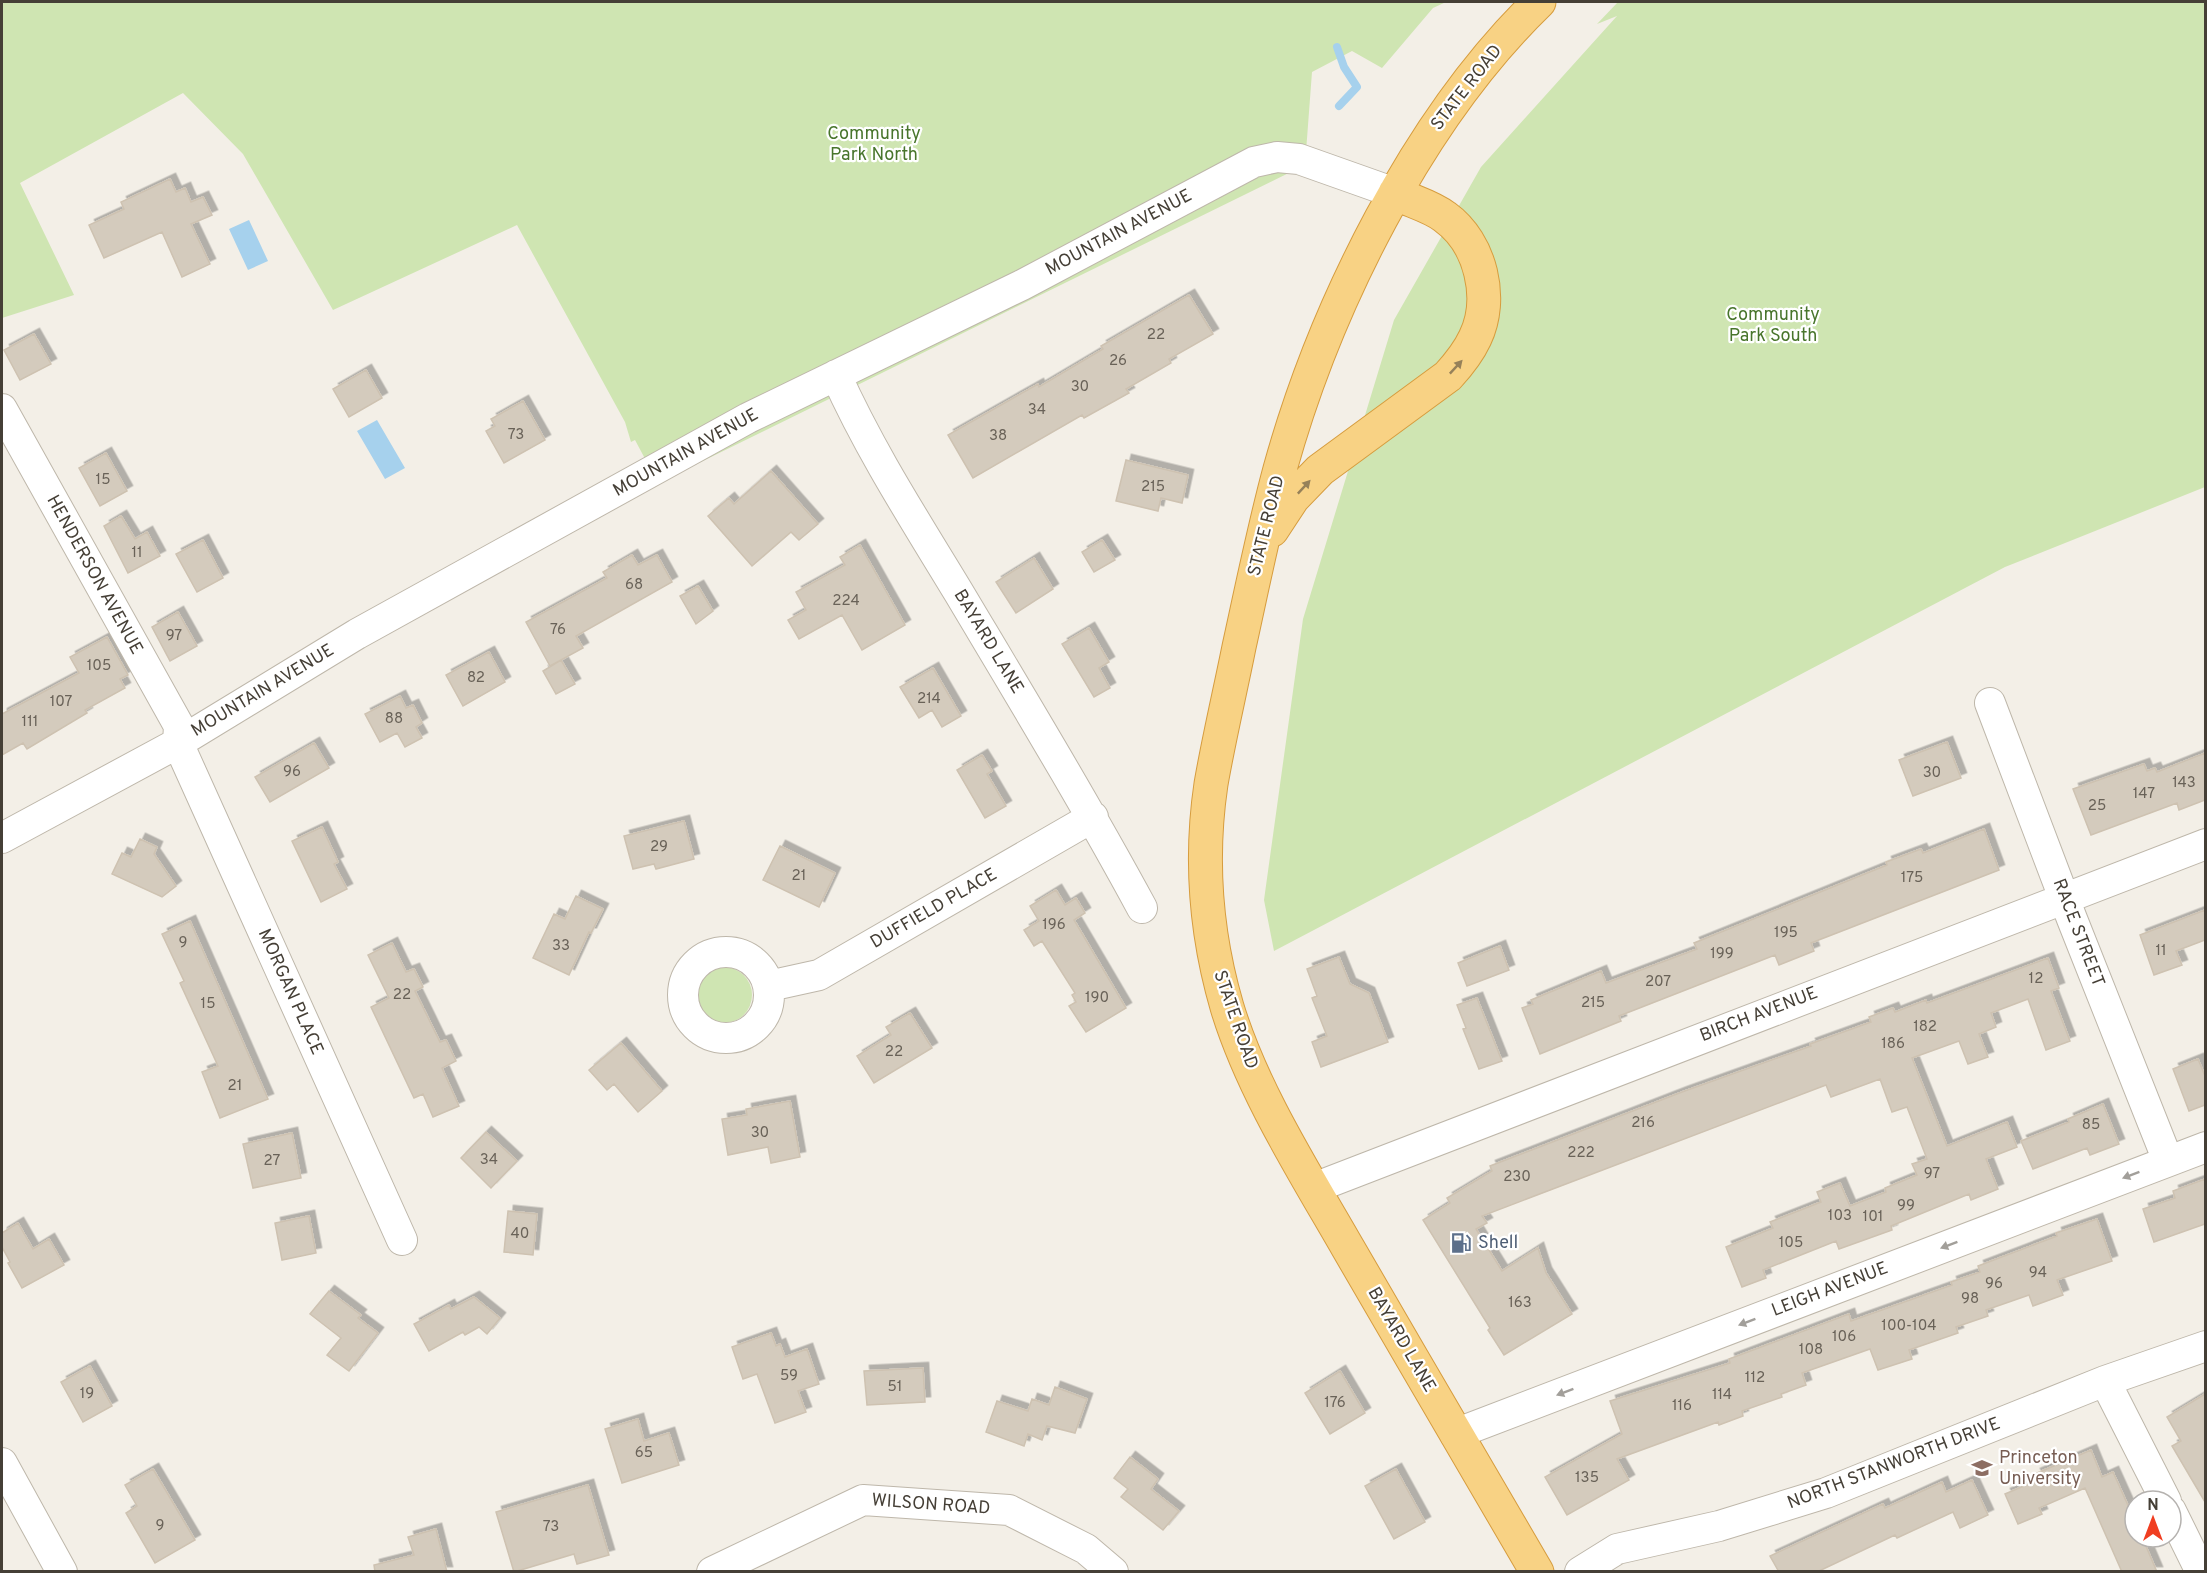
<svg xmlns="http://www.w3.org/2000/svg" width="2207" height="1573" viewBox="0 0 2207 1573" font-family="Overpass,sans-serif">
<defs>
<filter id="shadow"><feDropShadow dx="5.5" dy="-5.5" stdDeviation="0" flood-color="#0004"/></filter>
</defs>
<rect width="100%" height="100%" fill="#f3efe7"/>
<path fill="#cfe5b2" d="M 2,2 L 1446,2 L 1433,8 L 1382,68 L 1352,51 L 1312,72 L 1305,165 L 658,483 L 635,440 L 631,442 L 625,422 L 517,225 L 333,310 L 243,154 L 183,93 L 20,183 L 74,295 L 2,318 Z
M 1618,2 L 2205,2 L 2205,487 L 2005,567 L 1274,951 L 1264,900 L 1303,619 L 1394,320 L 1481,167 L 1617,16 L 1597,24 Z
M696 995a28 28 0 1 1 56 0a28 28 0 1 1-56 0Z"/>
<path fill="#a6d1ed" d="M 249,220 L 268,261 L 248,270 L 229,229 Z
M 377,420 L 405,468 L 385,479 L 357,431 Z"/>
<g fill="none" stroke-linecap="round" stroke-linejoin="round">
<path stroke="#a6d1ed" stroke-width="8" d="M 1337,47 L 1344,67 L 1357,87 L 1339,106"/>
</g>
<path fill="#d4cbbd" stroke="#cec2b1" stroke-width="1.5" filter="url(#shadow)" d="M 170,179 L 176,192 L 185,188 L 191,202 L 203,197 L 212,215 L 191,224 L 210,264 L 182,277 L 162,232 L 104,258 L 89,225 L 124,209 L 121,202 Z
M 1189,295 L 1213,334 L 1169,359 L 1171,363 L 1126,389 L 1129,393 L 1084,418 L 1082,415 L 973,478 L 948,435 L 1038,384 L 1039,387 L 1103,349 L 1101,346 Z
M 34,334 L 51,364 L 20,380 L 4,350 Z
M 366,370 L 382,398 L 349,417 L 333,389 Z
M 523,401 L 545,440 L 504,463 L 486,431 L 495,426 L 491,419 Z
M 106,453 L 127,491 L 100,506 L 79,468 Z
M 1126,460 L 1188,475 L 1182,503 L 1161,498 L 1158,511 L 1116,501 Z
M 771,471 L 818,524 L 799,540 L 791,532 L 752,566 L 708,516 L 729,498 L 734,504 Z
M 121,516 L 135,539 L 147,532 L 160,556 L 128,573 L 104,526 Z
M 203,540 L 223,578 L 197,592 L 176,554 Z
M 1102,540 L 1115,560 L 1094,572 L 1082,552 Z
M 860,545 L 905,625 L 862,650 L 842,615 L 799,639 L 788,620 L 806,610 L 796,592 L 845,565 L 840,557 Z
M 632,555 L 638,565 L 657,555 L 672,582 L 576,636 L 583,648 L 550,666 L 526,622 L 607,578 L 603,572 Z
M 1034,558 L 1053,589 L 1016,613 L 996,582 Z
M 698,586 L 713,611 L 696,624 L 680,596 Z
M 178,612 L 197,646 L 170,661 L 152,627 Z
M 1089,628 L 1109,662 L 1099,668 L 1110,688 L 1094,697 L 1062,644 Z
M 107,637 L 128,675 L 120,679 L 125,688 L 85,710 L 87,713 L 27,749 L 23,743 L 2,755 L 2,714 L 79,673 L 70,657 Z
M 489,652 L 505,682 L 463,706 L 446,675 Z
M 561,660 L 575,684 L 556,694 L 543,671 Z
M 933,668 L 961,716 L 942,727 L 932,710 L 919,718 L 900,687 Z
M 400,696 L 406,708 L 413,705 L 422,723 L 416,727 L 422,738 L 405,747 L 397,733 L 380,742 L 365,714 Z
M 1947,742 L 1961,778 L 1913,796 L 1899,760 Z
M 314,743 L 329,768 L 270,802 L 255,777 Z
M 2205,753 L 2205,800 L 2179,810 L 2177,803 L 2091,835 L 2073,789 L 2144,764 L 2147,771 L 2155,768 L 2157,772 Z
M 982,755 L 992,771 L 987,774 L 1006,806 L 985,818 L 957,770 Z
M 684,821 L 694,859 L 656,869 L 654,864 L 633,869 L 624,836 Z
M 322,827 L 338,862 L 334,864 L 347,889 L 321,902 L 292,841 Z
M 1984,829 L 1999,870 L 1811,943 L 1814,951 L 1779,965 L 1775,955 L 1619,1016 L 1621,1021 L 1540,1054 L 1522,1008 L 1533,1004 L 1531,1000 L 1601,971 L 1606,983 L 1697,949 L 1694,943 L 1887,865 L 1886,862 L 1921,849 L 1923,853 Z
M 140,839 L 157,847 L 154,854 L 176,886 L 162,897 L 112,874 L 122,853 L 131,857 Z
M 780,846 L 835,873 L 819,907 L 763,880 Z
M 1056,890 L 1065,905 L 1076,898 L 1085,913 L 1074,920 L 1126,1008 L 1086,1032 L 1069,1006 L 1076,1002 L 1072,995 L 1075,993 L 1042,941 L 1034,946 L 1024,930 L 1039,921 L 1030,906 Z
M 576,896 L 603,909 L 591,933 L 589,932 L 569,975 L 533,958 L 554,914 L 565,919 Z
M 2205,910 L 2205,940 L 2176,951 L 2182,965 L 2154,975 L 2140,935 Z
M 190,921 L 268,1099 L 220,1118 L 202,1072 L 218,1066 L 180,983 L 184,981 L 162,934 Z
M 392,943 L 406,972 L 414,969 L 423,987 L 415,991 L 440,1042 L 446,1040 L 456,1061 L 442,1068 L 459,1106 L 433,1117 L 423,1094 L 414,1098 L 371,1007 L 389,998 L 368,955 Z
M 1500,946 L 1509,970 L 1467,986 L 1458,963 Z
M 1339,957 L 1350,984 L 1369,993 L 1388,1042 L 1321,1067 L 1312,1042 L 1327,1036 L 1312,998 L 1317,996 L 1307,969 Z
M 2048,958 L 2059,988 L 2051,991 L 2070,1041 L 2046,1050 L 2028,999 L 1991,1013 L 1996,1027 L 1979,1034 L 1988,1057 L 1968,1064 L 1959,1041 L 1912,1058 L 1947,1146 L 2007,1122 L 2017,1147 L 1986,1159 L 1998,1189 L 1971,1200 L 1969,1194 L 1891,1226 L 1892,1230 L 1839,1249 L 1836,1241 L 1763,1270 L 1766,1278 L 1742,1287 L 1726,1247 L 1773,1228 L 1770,1222 L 1821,1202 L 1817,1192 L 1840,1183 L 1850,1206 L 1886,1192 L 1885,1188 L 1917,1175 L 1912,1164 L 1927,1159 L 1907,1107 L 1892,1112 L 1880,1079 L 1831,1097 L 1826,1085 L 1482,1216 L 1487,1223 L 1476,1229 L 1502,1271 L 1538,1248 L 1546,1273 L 1572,1314 L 1504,1355 L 1488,1330 L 1490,1328 L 1423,1220 L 1450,1203 L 1447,1198 L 1492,1171 L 1490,1166 L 1682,1092 L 1811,1046 L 1810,1044 L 1871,1022 L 1869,1017 L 1893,1008 L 1895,1012 L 1926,1000 L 1927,1003 Z
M 1477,998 L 1502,1061 L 1479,1069 L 1463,1029 L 1466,1028 L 1457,1005 Z
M 910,1013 L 932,1048 L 874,1083 L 857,1056 L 891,1035 L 886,1027 Z
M 621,1043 L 662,1091 L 638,1112 L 614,1084 L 607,1090 L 589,1070 Z
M 2198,1059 L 2205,1076 L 2205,1105 L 2189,1111 L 2173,1069 Z
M 790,1101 L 800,1157 L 771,1163 L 768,1147 L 728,1155 L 722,1119 L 747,1115 L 746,1109 Z
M 2103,1104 L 2119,1144 L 2090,1155 L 2087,1148 L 2033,1169 L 2021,1141 L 2069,1122 L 2068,1119 Z
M 486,1132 L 517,1161 L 491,1188 L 461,1158 Z
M 292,1133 L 301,1178 L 253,1188 L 243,1144 Z
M 2205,1179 L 2205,1224 L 2154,1242 L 2143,1209 L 2175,1198 L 2173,1191 Z
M 508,1211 L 537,1214 L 533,1255 L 504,1252 Z
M 309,1216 L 316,1253 L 282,1260 L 275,1223 Z
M 2097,1219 L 2112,1261 L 2057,1280 L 2063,1295 L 2033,1306 L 2029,1295 L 1986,1310 L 1988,1316 L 1956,1327 L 1958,1333 L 1909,1350 L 1912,1359 L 1878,1370 L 1870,1349 L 1802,1373 L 1806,1385 L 1781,1394 L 1782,1397 L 1742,1411 L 1743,1416 L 1719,1425 L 1718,1422 L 1617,1459 L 1629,1480 L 1567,1515 L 1545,1477 L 1622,1434 L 1610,1401 L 1730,1363 L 1729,1359 L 1849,1314 L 1851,1321 L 1952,1285 L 1951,1282 L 1980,1272 L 1978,1266 L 2057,1236 L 2056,1233 Z
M 18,1223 L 33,1249 L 49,1239 L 64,1265 L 22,1288 L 8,1263 L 10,1262 L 2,1247 L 2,1233 Z
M 329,1291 L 361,1315 L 358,1318 L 378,1333 L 349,1371 L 327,1355 L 341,1338 L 310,1314 Z
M 474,1297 L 500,1318 L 487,1334 L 479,1327 L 465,1335 L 463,1332 L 429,1351 L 414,1324 L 449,1305 L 451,1309 Z
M 771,1333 L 776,1346 L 780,1344 L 785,1357 L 807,1349 L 819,1384 L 798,1391 L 806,1412 L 775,1423 L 757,1374 L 743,1379 L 732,1347 Z
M 90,1366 L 112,1406 L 83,1422 L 61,1382 Z
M 923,1368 L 925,1402 L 867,1405 L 864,1371 Z
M 1340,1371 L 1365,1413 L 1330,1434 L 1305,1393 Z
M 1055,1387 L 1087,1399 L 1075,1433 L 1047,1426 L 1042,1440 L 1028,1434 L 1024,1446 L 986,1432 L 997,1401 L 1028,1411 L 1032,1399 L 1049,1405 Z
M 2205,1394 L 2205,1502 L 2172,1446 L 2181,1441 L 2167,1417 Z
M 638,1419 L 644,1441 L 669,1433 L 679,1465 L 622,1483 L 605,1429 Z
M 2091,1450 L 2102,1477 L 2113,1472 L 2135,1521 L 2135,1537 L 2142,1537 L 2157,1572 L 2122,1572 L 2085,1488 L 2039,1508 L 2042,1514 L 2018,1524 L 2005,1494 L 2038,1480 L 2035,1474 Z
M 1130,1457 L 1158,1479 L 1151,1489 L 1179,1511 L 1163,1530 L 1121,1497 L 1128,1489 L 1114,1478 Z
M 153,1469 L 195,1540 L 155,1563 L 126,1513 L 137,1506 L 125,1485 Z
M 1396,1469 L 1425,1522 L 1394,1539 L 1365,1486 Z
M 1972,1480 L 1988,1515 L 1960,1528 L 1953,1512 L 1897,1538 L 1895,1535 L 1817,1572 L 1779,1572 L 1770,1556 L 1883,1504 L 1885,1508 L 1942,1482 L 1946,1492 Z
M 588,1485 L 609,1555 L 577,1564 L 574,1554 L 514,1572 L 496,1512 Z
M 436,1529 L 447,1572 L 375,1572 L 374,1565 L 414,1555 L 408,1537 Z"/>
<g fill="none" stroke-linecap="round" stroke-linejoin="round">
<g stroke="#beb7aa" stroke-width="32">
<path id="minor" d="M 836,375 C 870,451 916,522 959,593 C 1021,697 1084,801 1142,908
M 2,409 L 179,726 L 178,743 L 402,1240
M 1990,703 L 2072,919 L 2168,1161
M 2,838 L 178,743 L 357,634 L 748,418 L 1022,285 L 1254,162 L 1277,157 L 1299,159 L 1395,193
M683 995a43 43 0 1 1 86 0a43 43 0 1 1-86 0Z
M 769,986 L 819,975 L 1093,817
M 1314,1188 L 2206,844
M 2105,1381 L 2166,1501
M 1455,1434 L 2206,1147
M 2,1463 L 62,1572
M 2171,1511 L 2201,1572
M 712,1572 L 863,1500 L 1009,1510 L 1086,1549 L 1113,1572
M 1580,1572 L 1617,1549 L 1719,1526 L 1826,1493 L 2105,1381 L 2206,1346"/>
</g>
<g stroke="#d69c3e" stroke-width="35">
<path id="trunk" d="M 1272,530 L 1293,498 L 1320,470 L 1448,376 C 1459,364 1468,353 1475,338 C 1494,299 1481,243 1445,217 C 1431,206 1410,201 1395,193
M 1537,1572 C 1473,1464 1411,1356 1348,1248 C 1305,1173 1252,1090 1227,1007 C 1206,935 1200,858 1211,784 C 1219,738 1230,692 1239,647 C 1252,588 1264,528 1280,469 C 1325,307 1418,119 1539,2"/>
</g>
<use href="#minor" stroke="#fff" stroke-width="30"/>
<use href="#trunk" stroke="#f8d284" stroke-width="33"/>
</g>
<defs><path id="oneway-solid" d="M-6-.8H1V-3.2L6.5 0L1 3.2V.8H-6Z" transform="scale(1.5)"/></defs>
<g fill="#968159">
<use href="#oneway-solid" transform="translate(1456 367) rotate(-47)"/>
<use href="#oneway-solid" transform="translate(1304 487) rotate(-47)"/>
</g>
<g fill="#a29f9a">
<use href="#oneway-solid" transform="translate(2131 1175) rotate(159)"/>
<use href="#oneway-solid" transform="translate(1949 1245) rotate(159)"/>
<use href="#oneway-solid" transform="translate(1747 1322) rotate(159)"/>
<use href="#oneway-solid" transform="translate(1565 1392) rotate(159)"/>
</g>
<defs>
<g id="fuel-bare" transform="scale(1.62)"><path d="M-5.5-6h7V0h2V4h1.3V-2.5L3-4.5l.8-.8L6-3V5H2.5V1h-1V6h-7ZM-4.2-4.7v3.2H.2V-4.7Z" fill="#5c6f8a" stroke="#fff" stroke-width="2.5" paint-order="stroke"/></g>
<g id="university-bare" transform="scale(1.62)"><path d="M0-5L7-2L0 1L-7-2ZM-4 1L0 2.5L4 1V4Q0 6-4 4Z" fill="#8d6e63" stroke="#fff" stroke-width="2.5" paint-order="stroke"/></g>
</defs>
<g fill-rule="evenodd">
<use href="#fuel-bare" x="1461" y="1243"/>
<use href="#university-bare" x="1982" y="1468"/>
</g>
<g text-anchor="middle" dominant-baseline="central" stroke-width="4.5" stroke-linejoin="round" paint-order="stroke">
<g font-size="15" fill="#696258">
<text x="1156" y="335">22</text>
<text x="1118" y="361">26</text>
<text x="1080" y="387">30</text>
<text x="1037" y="410">34</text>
<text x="516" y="435">73</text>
<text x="998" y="436">38</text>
<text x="103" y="480">15</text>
<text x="1153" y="487">215</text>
<text x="137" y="553">11</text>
<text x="634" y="585">68</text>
<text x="846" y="601">224</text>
<text x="558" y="630">76</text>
<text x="174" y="636">97</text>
<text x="99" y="666">105</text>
<text x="476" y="678">82</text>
<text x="929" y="699">214</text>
<text x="61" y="702">107</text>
<text x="394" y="719">88</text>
<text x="30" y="722">111</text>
<text x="292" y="772">96</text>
<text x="1932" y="773">30</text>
<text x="2184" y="783">143</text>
<text x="2144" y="794">147</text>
<text x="2097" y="806">25</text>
<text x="659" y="847">29</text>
<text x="799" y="876">21</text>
<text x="1912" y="878">175</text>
<text x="1054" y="925">196</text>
<text x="1786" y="933">195</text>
<text x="183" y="943">9</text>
<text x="561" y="946">33</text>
<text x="2161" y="951">11</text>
<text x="1722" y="954">199</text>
<text x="2036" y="979">12</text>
<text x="1658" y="982">207</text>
<text x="402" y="995">22</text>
<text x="1097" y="998">190</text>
<text x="1593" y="1003">215</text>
<text x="208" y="1004">15</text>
<text x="1925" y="1027">182</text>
<text x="1893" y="1044">186</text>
<text x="894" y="1052">22</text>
<text x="235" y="1086">21</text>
<text x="1643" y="1123">216</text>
<text x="2091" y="1125">85</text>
<text x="760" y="1133">30</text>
<text x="1581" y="1153">222</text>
<text x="489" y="1160">34</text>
<text x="272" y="1161">27</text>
<text x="1932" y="1174">97</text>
<text x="1517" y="1177">230</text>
<text x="1906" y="1206">99</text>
<text x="1840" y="1216">103</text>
<text x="1873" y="1217">101</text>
<text x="520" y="1234">40</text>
<text x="1791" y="1243">105</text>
<text x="2038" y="1273">94</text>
<text x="1994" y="1284">96</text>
<text x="1970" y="1299">98</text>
<text x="1520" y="1303">163</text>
<text x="1909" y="1326">100-104</text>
<text x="1844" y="1337">106</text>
<text x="1811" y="1350">108</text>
<text x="789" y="1376">59</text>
<text x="1755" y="1378">112</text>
<text x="895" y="1387">51</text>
<text x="87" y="1394">19</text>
<text x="1722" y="1395">114</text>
<text x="1335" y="1403">176</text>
<text x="1682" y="1406">116</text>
<text x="644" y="1453">65</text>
<text x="1587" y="1478">135</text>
<text x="160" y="1526">9</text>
<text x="551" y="1527">73</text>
</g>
<g font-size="18" fill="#453f36" stroke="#fff">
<text transform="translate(1467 88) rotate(-52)">STATE ROAD</text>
<text transform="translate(1119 233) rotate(-28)">MOUNTAIN AVENUE</text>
<text transform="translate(686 453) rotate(-29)">MOUNTAIN AVENUE</text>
<text transform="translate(1267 526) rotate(-76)">STATE ROAD</text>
<text transform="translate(94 575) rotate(61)">HENDERSON AVENUE</text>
<text transform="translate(988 642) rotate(59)">BAYARD LANE</text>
<text transform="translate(263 691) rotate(-31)">MOUNTAIN AVENUE</text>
<text transform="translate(934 909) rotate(-30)">DUFFIELD PLACE</text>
<text transform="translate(2078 933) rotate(69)">RACE STREET</text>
<text transform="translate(290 992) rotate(66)">MORGAN PLACE</text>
<text transform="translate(1759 1015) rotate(-21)">BIRCH AVENUE</text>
<text transform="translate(1235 1020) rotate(71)">STATE ROAD</text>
<text transform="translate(1830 1290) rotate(-21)">LEIGH AVENUE</text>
<text transform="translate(1401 1340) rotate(60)">BAYARD LANE</text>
<text transform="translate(1894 1464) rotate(-21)">NORTH STANWORTH DRIVE</text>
<text transform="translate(931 1505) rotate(4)">WILSON ROAD</text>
</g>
<g font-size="18" fill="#48752c" stroke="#fff">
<text x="874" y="134">Community<tspan x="874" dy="21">Park North</tspan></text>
<text x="1773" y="315">Community<tspan x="1773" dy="21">Park South</tspan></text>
</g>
<g font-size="18" fill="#4e5e75" stroke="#fff" text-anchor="start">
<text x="1478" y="1243">Shell</text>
</g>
<g font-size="18" fill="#785e54" stroke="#fff" text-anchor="start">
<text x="1999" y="1458">Princeton<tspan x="1999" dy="21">University</tspan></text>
</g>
</g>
<rect width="2207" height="1573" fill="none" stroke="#453f36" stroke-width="6"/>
<g transform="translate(2153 1519)"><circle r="28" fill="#ffffff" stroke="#b5b2af" stroke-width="1.5"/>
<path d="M0-4.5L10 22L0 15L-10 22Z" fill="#f03e21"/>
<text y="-9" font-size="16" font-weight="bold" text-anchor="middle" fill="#453f36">N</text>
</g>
</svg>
